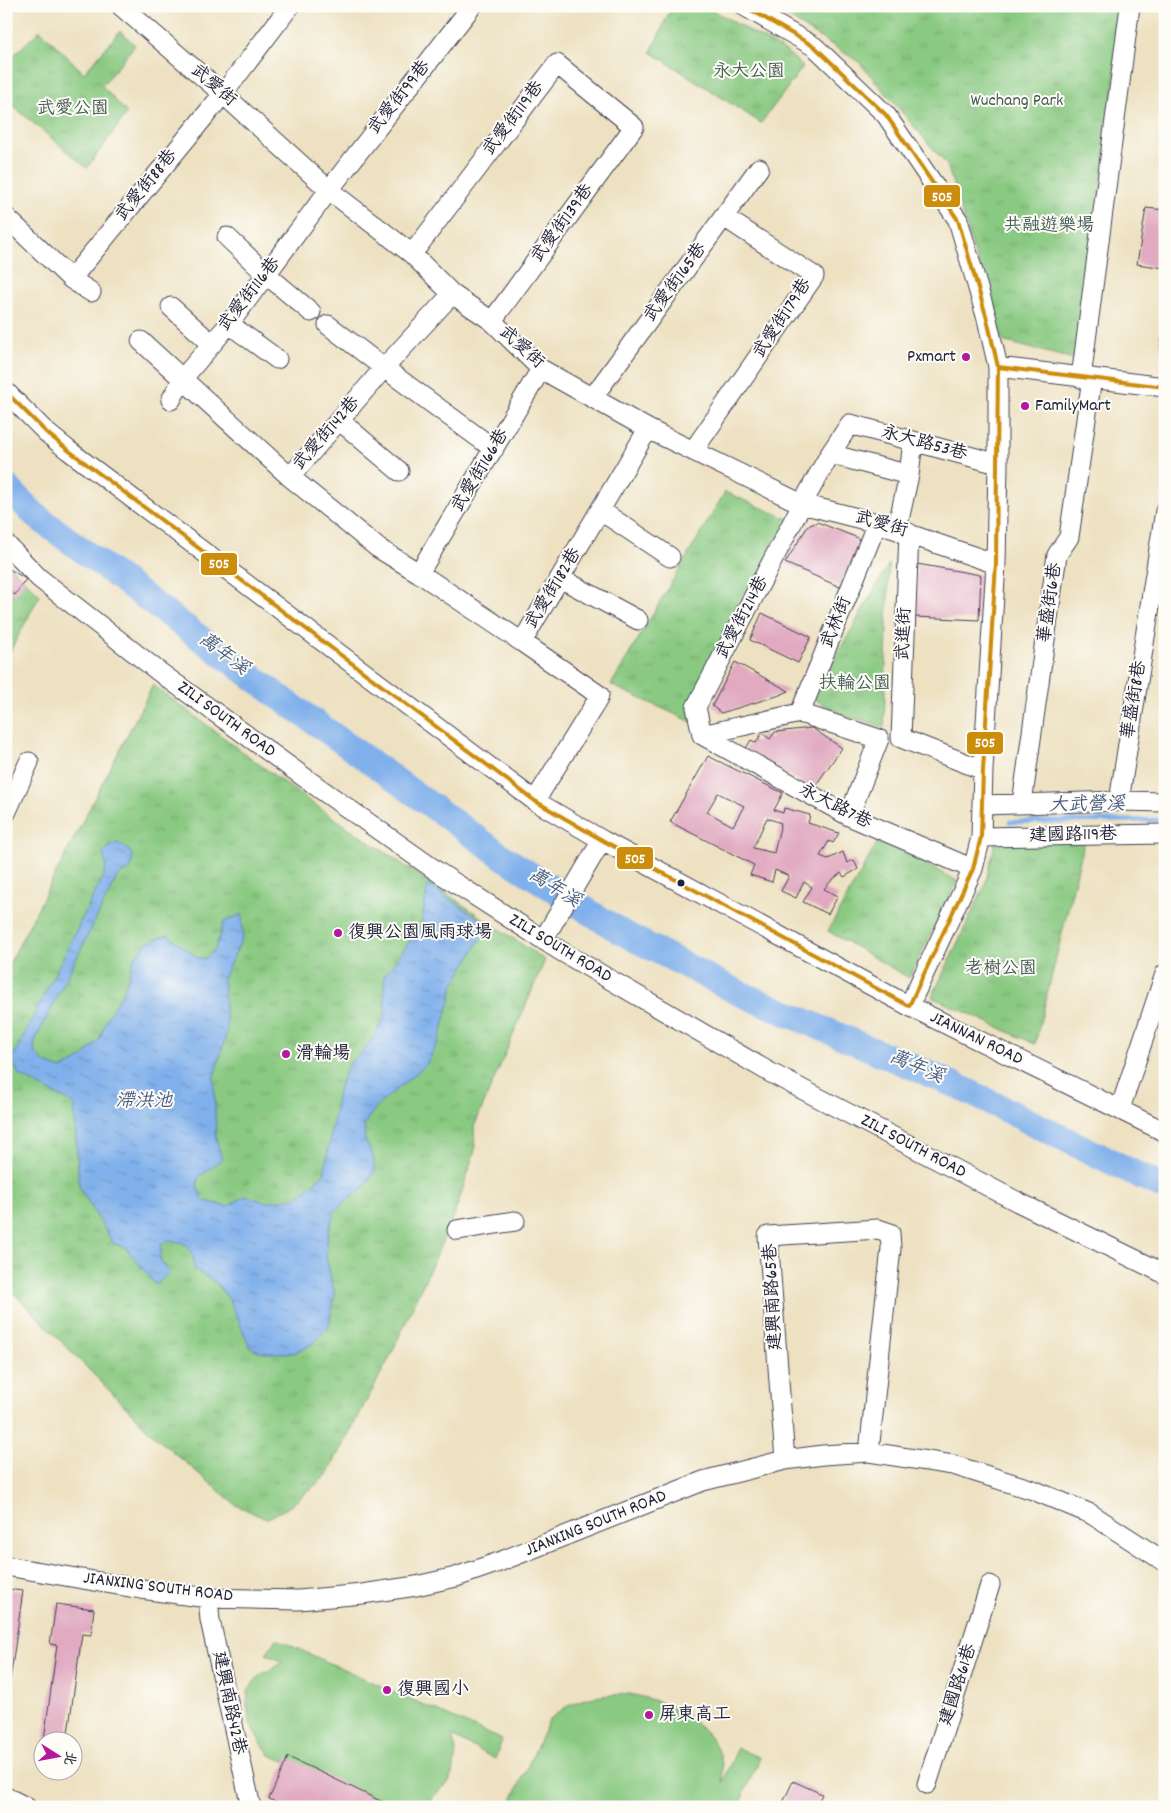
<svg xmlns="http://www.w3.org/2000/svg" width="1171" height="1813" viewBox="0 0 1171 1813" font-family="Dekko,'LXGW WenKai TC',sans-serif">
<defs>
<pattern id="park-tufts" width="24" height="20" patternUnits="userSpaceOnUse" patternTransform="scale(1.25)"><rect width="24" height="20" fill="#89c981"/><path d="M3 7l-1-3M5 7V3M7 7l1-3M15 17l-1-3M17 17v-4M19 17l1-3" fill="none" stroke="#76ac70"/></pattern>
<pattern id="water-ripples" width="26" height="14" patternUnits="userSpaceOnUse" patternTransform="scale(1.25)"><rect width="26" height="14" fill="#80b0eb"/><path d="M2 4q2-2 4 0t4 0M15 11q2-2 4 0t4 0" fill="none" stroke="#688fc0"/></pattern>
</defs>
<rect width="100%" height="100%" fill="#fdfcf7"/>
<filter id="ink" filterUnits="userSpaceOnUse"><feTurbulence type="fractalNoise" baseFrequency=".02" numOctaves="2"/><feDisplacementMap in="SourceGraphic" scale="10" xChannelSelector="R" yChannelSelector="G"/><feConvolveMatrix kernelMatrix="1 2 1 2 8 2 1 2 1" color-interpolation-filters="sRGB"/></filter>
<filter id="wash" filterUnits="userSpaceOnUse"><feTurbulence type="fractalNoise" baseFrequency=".0096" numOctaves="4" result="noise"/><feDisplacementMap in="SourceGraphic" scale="20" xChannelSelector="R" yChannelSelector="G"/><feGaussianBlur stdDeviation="1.12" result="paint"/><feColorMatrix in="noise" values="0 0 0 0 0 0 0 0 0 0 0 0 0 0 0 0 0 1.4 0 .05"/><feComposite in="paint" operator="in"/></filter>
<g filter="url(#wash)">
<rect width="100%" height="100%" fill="#ede1c1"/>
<path fill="#89c981" stroke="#56765e" d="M 276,1639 L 502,1740 L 495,1759 L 452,1736 L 456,1751 L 454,1768 L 449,1782 L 422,1807 L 396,1807 L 270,1755 L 255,1734 L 250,1723 L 247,1705 L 248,1690 L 259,1676 L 283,1662 L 266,1654 Z
M 630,1694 C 664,1702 684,1709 708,1735 C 713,1741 720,1751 721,1759 C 723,1766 722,1774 723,1782 L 737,1748 L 760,1758 L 738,1807 L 509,1807 L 549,1720 C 575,1696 596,1696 630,1694 Z"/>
<path fill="url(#park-tufts)" stroke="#56765e" d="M 672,6 L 705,6 L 787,52 L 803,67 L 761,123 L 651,52 Z
M 770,6 L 1124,6 L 1078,360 L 1002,341 L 947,165 L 859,62 Z
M 40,30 L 84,73 L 120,31 L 135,45 L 102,86 L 127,113 L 87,168 L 6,100 L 6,63 Z
M 725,492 L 795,522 L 692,722 L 611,685 Z
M 6,563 L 40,595 L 6,659 Z
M 889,564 L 884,727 L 846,716 L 812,698 Z
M 153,685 L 306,799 L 545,960 L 474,1127 L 475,1150 L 454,1216 L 389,1359 L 326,1476 L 289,1507 L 266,1519 L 236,1505 L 153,1435 L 6,1285 L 6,970 Z
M 997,835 L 1085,839 L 1035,1044 L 932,997 L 985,885 Z
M 880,838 L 957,881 L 909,978 L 828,931 Z"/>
<path fill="url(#water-ripples)" stroke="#516993" d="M 117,843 C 131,849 136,855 130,870 L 122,873 L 116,879 L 35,1041 L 34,1051 L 45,1063 L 62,1069 L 82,1058 L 99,1040 L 107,1018 L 125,988 L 134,958 L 148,942 L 168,935 L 198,958 L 206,958 L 215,949 L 224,922 L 242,914 L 243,937 L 223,979 L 227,1032 L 214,1076 L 216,1138 L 222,1159 L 198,1178 L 197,1186 L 203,1200 L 227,1207 L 245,1196 L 266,1202 L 296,1198 L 324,1174 L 339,1086 L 349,1064 L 370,1043 L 385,1017 L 384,976 L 421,926 L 428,885 L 491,926 L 478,943 L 454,984 L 440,1038 L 427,1064 L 377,1106 L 364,1124 L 365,1140 L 373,1156 L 375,1171 L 362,1190 L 350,1197 L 335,1211 L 328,1233 L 326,1256 L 335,1295 L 329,1325 L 314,1343 L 294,1353 L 263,1353 L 250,1347 L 229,1299 L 214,1281 L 194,1269 L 193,1255 L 184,1243 L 169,1240 L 162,1244 L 160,1259 L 169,1272 L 156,1285 L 126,1248 L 113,1243 L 79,1186 L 74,1104 L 19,1075 L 12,1059 L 104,875 L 106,867 L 103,854 L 108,848 Z"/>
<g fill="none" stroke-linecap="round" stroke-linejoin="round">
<path stroke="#80b0eb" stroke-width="4.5" d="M 1010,822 L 1165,820"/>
<path stroke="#80b0eb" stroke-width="26" d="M 6,486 L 36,516 L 274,693 L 506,859 L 621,932 L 737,992 L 957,1086 L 1165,1188"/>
</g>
<g id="blocks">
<path fill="#e1aac1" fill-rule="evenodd" d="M 1146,208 L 1165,210 L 1165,268 L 1137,264 Z
M 1164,327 L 1165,327 L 1165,348 L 1160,347 Z
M 817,522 L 858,538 L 861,545 L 840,587 L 785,563 L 808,526 Z
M 917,564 L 981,575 L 979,620 L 915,617 Z
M 6,567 L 26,579 L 15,595 L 6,589 Z
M 762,613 L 811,637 L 798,663 L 750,640 Z
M 735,662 L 789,691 L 777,696 L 721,713 L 712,706 Z
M 812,728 L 842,748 L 813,789 L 745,750 L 751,740 L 756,743 L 762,733 L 770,739 L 775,732 Z
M 708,756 L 783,793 L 774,810 L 783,813 L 784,808 L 810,815 L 808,823 L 839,833 L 833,843 L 829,841 L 820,856 L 828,859 L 843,852 L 847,863 L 854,860 L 858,869 L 844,877 L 841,873 L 831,881 L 824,889 L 838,896 L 828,914 L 803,902 L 812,887 L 804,882 L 796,898 L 781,891 L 789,876 L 775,870 L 772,882 L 750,875 L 754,865 L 670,822 ZM 718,793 L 744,806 L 733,826 L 707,812 ZM 767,818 L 781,823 L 774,853 L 753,848 Z
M 6,1589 L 23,1591 L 8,1694 L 6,1694 Z
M 56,1604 L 94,1609 L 91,1635 L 82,1634 L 67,1740 L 44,1740 L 57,1645 L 50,1644 Z
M 288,1757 L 314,1769 L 393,1807 L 306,1807 L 298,1803 L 296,1807 L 276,1807 L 278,1803 L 269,1799 Z
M 793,1781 L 822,1794 L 816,1807 L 781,1807 Z"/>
</g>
</g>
<g filter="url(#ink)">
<use href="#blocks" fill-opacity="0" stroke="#403f4f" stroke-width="1"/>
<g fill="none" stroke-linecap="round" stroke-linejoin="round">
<g stroke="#403f4f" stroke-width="21">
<path id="minor" d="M 121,6 L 223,94 L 329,190 L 412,254 L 452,294 L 492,321 L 541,369 L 648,429 L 802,504 L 877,523 L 996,564
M 744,6 L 815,47 L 886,115 L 958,220 L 987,319 L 998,367 L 998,464 L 996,564 L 983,770 L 981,837 L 973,869 L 909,1006
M 6,217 L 71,279 L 91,292
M 227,237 L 267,275 L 311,312
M 412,254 L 557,64 L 634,127 L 492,321
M 71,279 L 223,94 L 290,6
M 452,294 L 384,368 L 290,477 L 378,548 L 419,573 L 522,642 L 648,429
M 171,307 L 212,344
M 229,324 L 277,359
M 328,325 L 384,368 L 494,449
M 141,341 L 290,477
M 998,367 L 1165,387
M 1081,378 L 1130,6
M 6,392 L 47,433 L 68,450 L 535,801 L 602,840 L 909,1006 L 1165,1132
M 593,397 L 759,168
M 171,400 L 183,378 L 229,324 L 329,190 L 472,6
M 339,420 L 399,471
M 693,451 L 814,276 L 724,217
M 830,454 L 909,475
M 601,511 L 670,557
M 897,529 L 909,475 L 913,441
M 909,533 L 901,738 L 983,770
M 6,544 L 39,578 L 158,671 L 319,788 L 438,872 L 559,950 L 771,1073 L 1018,1202 L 1165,1274
M 419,573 L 541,369
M 560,578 L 638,620
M 522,642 L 599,695 L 598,699 L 535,801
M 800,713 L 879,739 L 849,816
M 702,735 L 696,707 L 802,504 L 830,454 L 850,424 L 998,464
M 702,735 L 800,713 L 877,523
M 702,735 L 849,816 L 973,869
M 1119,801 L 1165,511
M 1022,803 L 1057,555 L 1069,537 L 1092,378
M 982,805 L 1119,801 L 1165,802
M 6,813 L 29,762
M 981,837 L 1165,834
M 543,940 L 602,840
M 1120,1109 L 1165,974
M 457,1230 L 515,1221
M 785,1460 L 768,1236 L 878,1229 L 890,1233 L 891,1248 L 869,1452
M 6,1566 L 141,1589 L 208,1598 L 299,1600 L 362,1594 L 416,1586 L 456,1577 L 499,1562 L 703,1481 L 785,1460 L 823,1455 L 869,1452 L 953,1465 L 1033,1490 L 1091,1514 L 1165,1562
M 208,1598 L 210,1620 L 251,1807
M 927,1784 L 990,1585
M 6,1797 L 26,1807"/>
</g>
<use href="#minor" stroke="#fff" stroke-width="19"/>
<g stroke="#fdfcf7" stroke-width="8">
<path id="bus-1" d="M 744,6 L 815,47 L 886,115 L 958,220 L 987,319 L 998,367 L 996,564 L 983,770 L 981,837 L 973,869 L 909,1006
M 998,367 L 1165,387
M 6,392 L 47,433 L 68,450 L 535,801 L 602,840 L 909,1006"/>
</g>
<use href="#bus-1" stroke="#cc8c0c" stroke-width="4"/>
</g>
</g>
<g fill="#b5179e" stroke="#fdfcf7" stroke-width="2">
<circle cx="966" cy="357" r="5"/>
<circle cx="1025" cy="406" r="5"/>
<circle cx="338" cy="933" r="5"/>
<circle cx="286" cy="1054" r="5"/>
<circle cx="387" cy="1690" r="5"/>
<circle cx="649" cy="1715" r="5"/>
</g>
<circle fill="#22223b" stroke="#fdfcf7" stroke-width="2" cx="681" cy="883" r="4.5"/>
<g text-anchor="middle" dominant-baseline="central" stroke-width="4" stroke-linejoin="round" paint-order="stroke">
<g font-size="18" fill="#465c54" stroke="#fdfcf7">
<text x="749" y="72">永大公園</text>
<text x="1017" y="101">Wuchang Park</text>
<text x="73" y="109">武愛公園</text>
<text x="1049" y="226">共融遊樂場</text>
<text x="855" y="684">扶輪公園</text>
<text x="1001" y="969">老樹公園</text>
</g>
<g font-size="18" fill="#22223b" stroke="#fdfcf7">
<text transform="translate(213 86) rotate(41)">武愛街</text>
<text transform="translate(400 98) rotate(-52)">武愛街99巷</text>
<text transform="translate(514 119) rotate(-53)">武愛街119巷</text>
<text transform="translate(147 186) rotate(-51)">武愛街88巷</text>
<text transform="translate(563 224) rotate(-54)">武愛街139巷</text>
<text transform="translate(676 283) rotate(-54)">武愛街165巷</text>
<text transform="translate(250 295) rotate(-52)">武愛街116巷</text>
<text transform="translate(783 319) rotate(-57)">武愛街179巷</text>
<text transform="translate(521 348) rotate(42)">武愛街</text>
<text transform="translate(327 434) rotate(-49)">武愛街142巷</text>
<text transform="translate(924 444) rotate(15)">永大路53巷</text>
<text transform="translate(481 471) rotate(-59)">武愛街166巷</text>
<text transform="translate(881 525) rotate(16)">武愛街</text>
<text transform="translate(554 589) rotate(-59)">武愛街182巷</text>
<text transform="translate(1051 603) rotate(-82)">華盛街6巷</text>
<text transform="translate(743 618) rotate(-62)">武愛街214巷</text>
<text transform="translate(837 623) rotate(-68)">武林街</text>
<text transform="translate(905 634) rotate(-88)">武進街</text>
<text transform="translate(1135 700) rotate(-81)">華盛街8巷</text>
<text transform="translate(226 720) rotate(36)">ZILI SOUTH ROAD</text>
<text transform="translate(835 807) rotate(27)">永大路7巷</text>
<text transform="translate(1073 836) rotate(-1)">建國路119巷</text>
<text transform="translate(560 949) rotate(31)">ZILI SOUTH ROAD</text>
<text transform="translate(976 1039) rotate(26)">JIANNAN ROAD</text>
<text transform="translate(913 1147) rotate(28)">ZILI SOUTH ROAD</text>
<text transform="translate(774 1297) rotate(-93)">建興南路65巷</text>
<text transform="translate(596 1524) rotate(-22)">JIANXING SOUTH ROAD</text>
<text transform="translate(158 1588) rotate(7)">JIANXING SOUTH ROAD</text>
<text transform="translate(959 1685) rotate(-72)">建國路61巷</text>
<text transform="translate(228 1703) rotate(78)">建興南路42巷</text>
</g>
<g font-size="18" fill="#22223b" stroke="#fdfcf7" text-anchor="start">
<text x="956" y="357" text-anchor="end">Pxmart</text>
<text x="1035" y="406">FamilyMart</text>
<text x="348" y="933">復興公園風雨球場</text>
<text x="296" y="1054">滑輪場</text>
<text x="397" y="1690">復興國小</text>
<text x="659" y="1715">屏東高工</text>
</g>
<g font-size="19" font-style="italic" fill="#485b81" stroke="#fdfcf7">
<text transform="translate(223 655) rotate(37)">萬年溪</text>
<text transform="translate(1087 806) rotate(-1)">大武營溪</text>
<text transform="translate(554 889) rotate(32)">萬年溪</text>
<text transform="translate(916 1068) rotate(23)">萬年溪</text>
<text x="144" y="1102">滯洪池</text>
</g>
</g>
<g stroke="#fdfcf7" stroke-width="2">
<rect x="923" y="184" width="38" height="24" rx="5" fill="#cc8c0c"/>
<rect x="200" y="552" width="38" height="24" rx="5" fill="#cc8c0c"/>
<rect x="966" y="731" width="38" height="24" rx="5" fill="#cc8c0c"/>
<rect x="616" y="846" width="38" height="24" rx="5" fill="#cc8c0c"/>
</g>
<g font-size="14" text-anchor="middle" font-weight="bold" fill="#fff">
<text x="942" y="201">505</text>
<text x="219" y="568">505</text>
<text x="985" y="747">505</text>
<text x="635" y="863">505</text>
</g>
<rect width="1171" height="1813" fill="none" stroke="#fdfcf7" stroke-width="25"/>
<g transform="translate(58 1756) rotate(101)"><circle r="24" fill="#fdfcf7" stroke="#a5a5ac"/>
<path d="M0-4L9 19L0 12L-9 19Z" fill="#b5179e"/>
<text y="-8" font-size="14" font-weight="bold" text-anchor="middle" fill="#22223b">北</text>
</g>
</svg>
